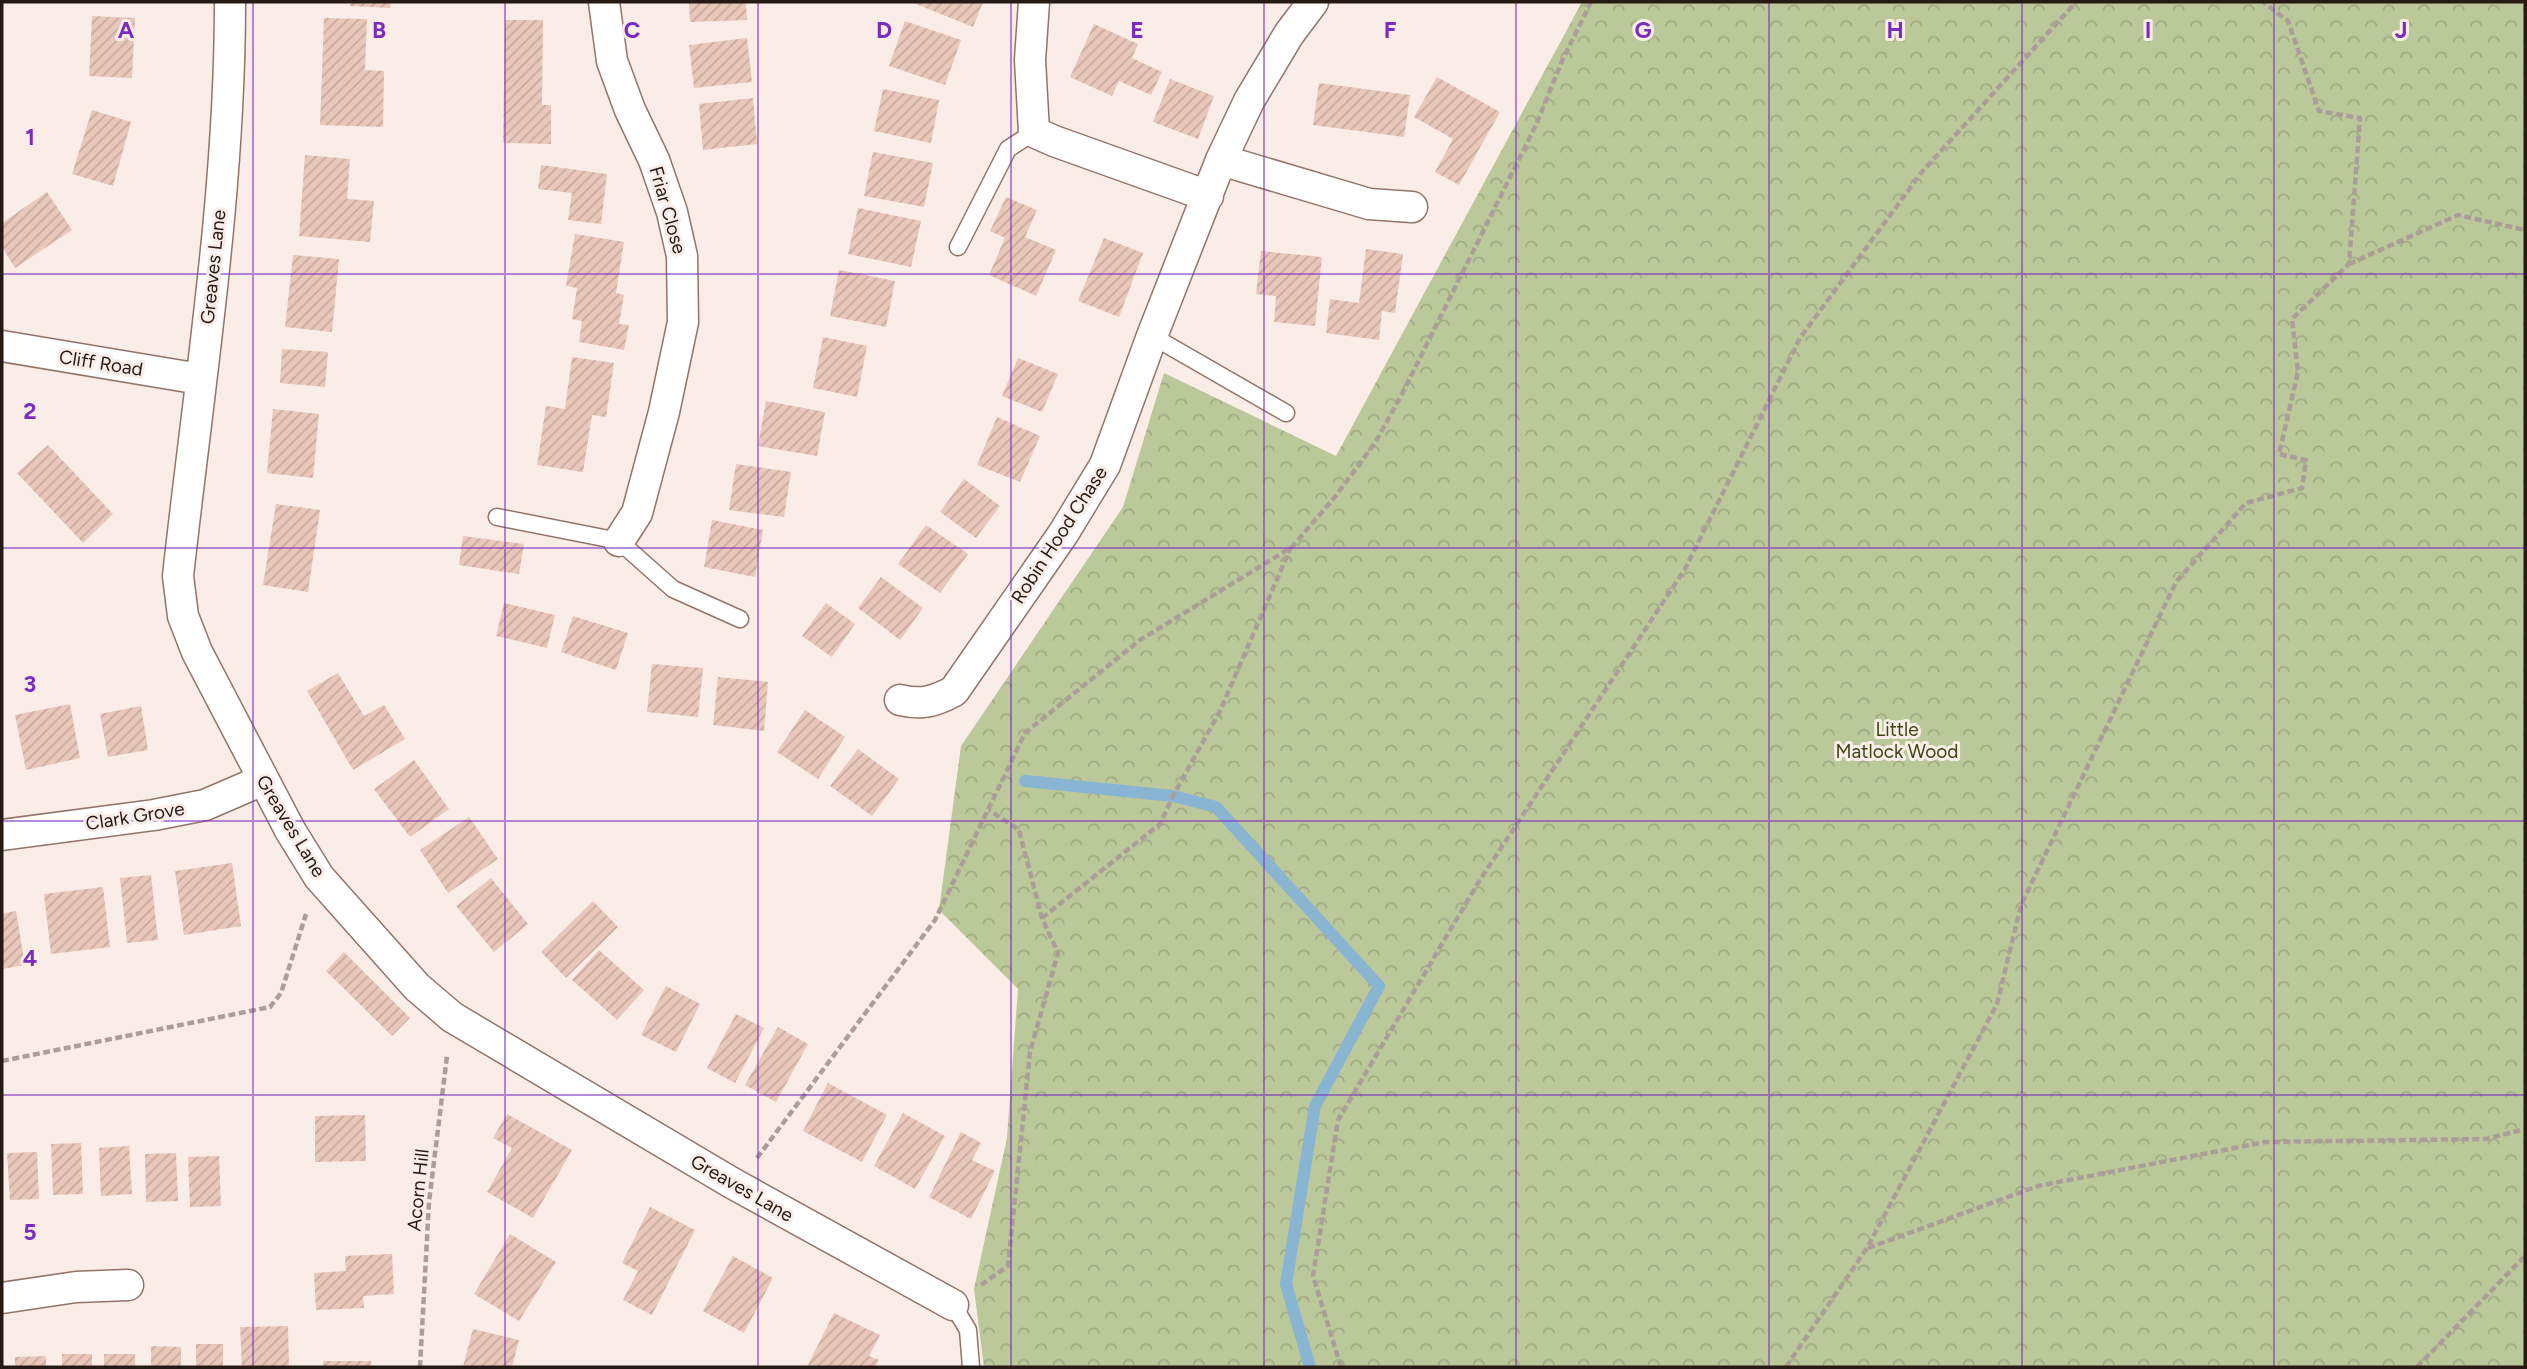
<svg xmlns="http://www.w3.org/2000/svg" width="2527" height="1369" viewBox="0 0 2527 1369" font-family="Figtree,sans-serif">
<defs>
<pattern id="forest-crowns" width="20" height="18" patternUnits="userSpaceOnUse" patternTransform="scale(1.75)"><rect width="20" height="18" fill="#bbc89a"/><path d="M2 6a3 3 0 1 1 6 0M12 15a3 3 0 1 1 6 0" fill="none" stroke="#a1ab84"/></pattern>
<pattern id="building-hatch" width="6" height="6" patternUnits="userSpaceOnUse" patternTransform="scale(1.75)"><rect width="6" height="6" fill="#e9c7ba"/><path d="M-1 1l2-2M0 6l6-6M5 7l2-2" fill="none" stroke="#c8aa9f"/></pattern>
</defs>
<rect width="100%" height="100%" fill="#faede7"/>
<path fill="url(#forest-crowns)" d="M 1582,2 L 2525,2 L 2525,1367 L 984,1367 L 974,1289 L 1007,1138 L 1018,989 L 939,910 L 961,746 L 1123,507 L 1164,373 L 1336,456 Z"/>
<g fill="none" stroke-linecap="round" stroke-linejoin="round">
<path stroke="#89b5d3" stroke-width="12" d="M 1025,781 L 1173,796 L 1216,807 L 1379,986 L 1315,1106 L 1286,1284 L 1310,1367"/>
</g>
<path fill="url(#building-hatch)" d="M 351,2 L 391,2 L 390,8 L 350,6 Z
M 689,2 L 746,2 L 747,20 L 690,22 Z
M 911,2 L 983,2 L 973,27 Z
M 92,16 L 135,18 L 132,78 L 89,76 Z
M 324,18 L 367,19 L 365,70 L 384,71 L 383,127 L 320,125 Z
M 505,20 L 543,20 L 542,105 L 551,105 L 551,144 L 503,143 Z
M 905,21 L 961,40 L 945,85 L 889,66 Z
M 1094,24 L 1138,44 L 1132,58 L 1162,72 L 1151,95 L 1119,81 L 1112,96 L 1070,77 Z
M 747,38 L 752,82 L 694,88 L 689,45 Z
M 1437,77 L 1500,112 L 1459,185 L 1435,172 L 1453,139 L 1414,117 Z
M 1170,79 L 1214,96 L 1198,139 L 1153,122 Z
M 1319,83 L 1410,95 L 1404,137 L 1313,125 Z
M 883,89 L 939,100 L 931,143 L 874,131 Z
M 753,98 L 757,144 L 703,150 L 699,104 Z
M 92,110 L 131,122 L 113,186 L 72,174 Z
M 873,152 L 933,163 L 924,207 L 864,196 Z
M 305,155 L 350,159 L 347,199 L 374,201 L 370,242 L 299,236 Z
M 541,165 L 607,174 L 601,224 L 568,220 L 572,193 L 538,189 Z
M 47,192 L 72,230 L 15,268 L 2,247 L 2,223 Z
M 1006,197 L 1037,210 L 1025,237 L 1056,250 L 1036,296 L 989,275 L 1005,238 L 990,231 Z
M 858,208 L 921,221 L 911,267 L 848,254 Z
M 575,234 L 624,242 L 616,293 L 624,295 L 619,324 L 629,325 L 624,350 L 579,342 L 582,321 L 572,319 L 577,288 L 566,286 Z
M 1104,238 L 1143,253 L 1119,317 L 1078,301 Z
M 1366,249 L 1403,254 L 1395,313 L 1382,311 L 1379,340 L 1326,333 L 1330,299 L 1359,303 Z
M 1261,251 L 1322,257 L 1315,326 L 1274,322 L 1276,296 L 1256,294 Z
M 293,255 L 339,259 L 332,332 L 285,327 Z
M 839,270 L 895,281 L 886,327 L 830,316 Z
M 823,337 L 867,346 L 857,397 L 813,388 Z
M 282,349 L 328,352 L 325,387 L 280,383 Z
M 572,357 L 614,363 L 606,417 L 592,415 L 583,472 L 537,465 L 546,406 L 565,409 Z
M 1018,358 L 1058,374 L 1042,412 L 1002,396 Z
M 766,401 L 825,412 L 817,456 L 758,446 Z
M 273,409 L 319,414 L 313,478 L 267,473 Z
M 997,417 L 1040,436 L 1020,482 L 977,465 Z
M 48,445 L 113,514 L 83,543 L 17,473 Z
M 736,464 L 791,472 L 784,517 L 729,510 Z
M 964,479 L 1000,506 L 976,538 L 940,512 Z
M 276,504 L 320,510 L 308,592 L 263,585 Z
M 712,520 L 763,530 L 755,577 L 704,567 Z
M 926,525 L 968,554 L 940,593 L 898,564 Z
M 463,536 L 524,544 L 519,574 L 459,565 Z
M 881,577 L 923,608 L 900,640 L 858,608 Z
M 504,603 L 555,615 L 547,648 L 496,636 Z
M 826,603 L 855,624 L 832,657 L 802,636 Z
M 573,616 L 628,633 L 616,670 L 561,652 Z
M 652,664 L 703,668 L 698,717 L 647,712 Z
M 338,673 L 364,716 L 384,705 L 405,739 L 353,770 L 307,691 Z
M 718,677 L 768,682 L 764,731 L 713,725 Z
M 70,704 L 80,758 L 26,770 L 15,715 Z
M 141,706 L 148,750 L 108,757 L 100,714 Z
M 805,710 L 845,737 L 818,779 L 777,752 Z
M 858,749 L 899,779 L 872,816 L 830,786 Z
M 414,760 L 449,809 L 410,837 L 374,789 Z
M 469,817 L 498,859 L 448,893 L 420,850 Z
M 232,863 L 241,926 L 184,935 L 175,871 Z
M 151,875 L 158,940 L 127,943 L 120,878 Z
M 491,878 L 528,924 L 494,952 L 456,906 Z
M 103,887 L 110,947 L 51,954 L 44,894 Z
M 593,901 L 618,927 L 566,978 L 541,952 Z
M 16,911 L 25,965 L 2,969 L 2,914 Z
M 599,950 L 644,990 L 617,1020 L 572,980 Z
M 344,952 L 410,1018 L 392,1036 L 326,971 Z
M 666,986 L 700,1004 L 676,1052 L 641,1035 Z
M 736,1014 L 764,1028 L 735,1083 L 707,1068 Z
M 778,1027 L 808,1044 L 776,1102 L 745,1085 Z
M 828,1083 L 887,1115 L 862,1162 L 803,1131 Z
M 903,1113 L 945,1136 L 915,1189 L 874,1166 Z
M 507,1114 L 572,1150 L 533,1218 L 487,1192 L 512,1148 L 493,1138 Z
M 365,1115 L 366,1161 L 315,1162 L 315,1116 Z
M 961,1132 L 981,1143 L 972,1160 L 995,1171 L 971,1219 L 929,1197 Z
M 81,1143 L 83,1194 L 53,1195 L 51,1144 Z
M 129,1146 L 132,1194 L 101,1196 L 99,1148 Z
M 37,1152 L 39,1199 L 10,1200 L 7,1153 Z
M 176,1153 L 178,1201 L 146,1202 L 145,1154 Z
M 219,1156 L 221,1206 L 190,1207 L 188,1157 Z
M 650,1207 L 695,1230 L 652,1315 L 623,1300 L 638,1271 L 622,1263 Z
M 510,1234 L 556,1262 L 519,1321 L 474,1294 Z
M 392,1254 L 394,1294 L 363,1296 L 364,1308 L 316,1310 L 314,1273 L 346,1271 L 345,1256 Z
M 733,1256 L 773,1278 L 744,1333 L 703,1311 Z
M 834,1313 L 880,1335 L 869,1356 L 879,1360 L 875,1367 L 812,1367 L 808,1365 Z
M 288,1326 L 289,1367 L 242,1367 L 240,1327 Z
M 473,1329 L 519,1340 L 512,1367 L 463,1367 Z
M 196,1344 L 223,1344 L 223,1367 L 196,1367 Z
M 151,1346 L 181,1347 L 181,1367 L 151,1367 Z
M 62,1354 L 92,1354 L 92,1367 L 62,1367 Z
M 104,1354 L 135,1354 L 135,1367 L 104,1367 Z
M 46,1356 L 46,1367 L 15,1367 L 15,1357 Z
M 323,1361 L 371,1361 L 371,1367 L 323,1367 Z"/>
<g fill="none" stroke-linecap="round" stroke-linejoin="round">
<g stroke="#937468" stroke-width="19">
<path id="lane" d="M 958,247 L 1008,149 L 1034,132
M 1152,336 L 1286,413
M 497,517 L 619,541 L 673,589 L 740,619
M 953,1305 L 968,1330 L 971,1367"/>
</g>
<g stroke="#937468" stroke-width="33">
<path id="street" d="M 230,2 C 230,194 199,385 178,576 L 183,616 L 197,652 L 290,830 L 319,877 L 417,987 L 452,1017 L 732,1183 L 953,1305
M 604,2 L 612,61 L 630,110 L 654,160 L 672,212 L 682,256 L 683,322 L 664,412 L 637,513 L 619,541
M 1034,2 L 1030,60 L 1034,132 L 1054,141 L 1208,196
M 1221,160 L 1369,204 L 1412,207
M 2,346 L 200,379
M 900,700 C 921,705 934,702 954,691 L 1063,534 L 1105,465 L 1152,336 L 1221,160 L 1249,101 L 1289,34 L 1313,2
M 2,835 L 154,815 L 205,805 L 263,780
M 2,1298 L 76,1287 L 128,1285"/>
</g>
<path stroke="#ab9e98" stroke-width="4.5" stroke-dasharray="7 3.5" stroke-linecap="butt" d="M 2349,264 L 2458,215 L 2525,230
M 1042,918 L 1160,824 L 1173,796 L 1220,711 L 1291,547
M 2,1061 L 270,1007 L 281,993 L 306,914
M 757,1158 L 935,920 L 1025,733 L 1140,640 L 1292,547 L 1334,498 L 1375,443 L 1402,394 L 1536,125 L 1562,61 L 1591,2
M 1868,1248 L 2038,1186 L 2265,1142 L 2486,1139 L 2525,1129
M 981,1285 L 1008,1266 L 1030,1052 L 1058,953 L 1042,918 L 1019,830 L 989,810
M 420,1367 L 429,1202 L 447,1056
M 1341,1367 L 1313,1276 L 1338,1120 L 1478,883 L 1685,569 L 1800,338 L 1921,173 L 2076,2
M 1786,1367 L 1867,1248 L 1997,1004 L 2021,905 L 2176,582 L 2246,503 L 2302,488 L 2306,460 L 2279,454 L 2298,372 L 2292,319 L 2349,264 L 2360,118 L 2319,111 L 2288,21 L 2263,2
M 2417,1367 L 2525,1256"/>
<use href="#lane" stroke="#fff" stroke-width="16"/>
<use href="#street" stroke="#fff" stroke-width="30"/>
</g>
<path fill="none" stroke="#7b2cbf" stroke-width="2" stroke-opacity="0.55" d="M 253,2 L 253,1367M 505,2 L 505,1367M 758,2 L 758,1367M 1011,2 L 1011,1367M 1264,2 L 1264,1367M 1516,2 L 1516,1367M 1769,2 L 1769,1367M 2022,2 L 2022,1367M 2274,2 L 2274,1367M 2,274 L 2525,274M 2,548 L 2525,548M 2,821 L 2525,821M 2,1095 L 2525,1095"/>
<g text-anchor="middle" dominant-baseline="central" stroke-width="6" stroke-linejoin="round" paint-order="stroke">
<g font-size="19" fill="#261a15" stroke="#faede7">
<text transform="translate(668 210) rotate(74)">Friar Close</text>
<text transform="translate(213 267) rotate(-84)">Greaves Lane</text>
<text transform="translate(101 363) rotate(9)">Cliff Road</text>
<text transform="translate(1059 535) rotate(-57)">Robin Hood Chase</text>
<text transform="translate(135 816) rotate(-9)">Clark Grove</text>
<text transform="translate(291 826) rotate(59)">Greaves Lane</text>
<text transform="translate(742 1188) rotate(30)">Greaves Lane</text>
<text transform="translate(418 1190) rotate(-84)">Acorn Hill</text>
</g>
<g font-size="19" fill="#3b4613" stroke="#faede7">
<text x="1897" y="729">Little<tspan x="1897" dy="22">Matlock Wood</tspan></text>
</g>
</g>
<g font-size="23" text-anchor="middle" font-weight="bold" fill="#7b2cbf" stroke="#faede7" stroke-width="6" stroke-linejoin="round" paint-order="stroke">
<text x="126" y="38">A</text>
<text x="379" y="38">B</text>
<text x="632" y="38">C</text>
<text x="884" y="38">D</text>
<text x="1137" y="38">E</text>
<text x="1390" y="38">F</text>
<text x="1643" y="38">G</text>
<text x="1895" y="38">H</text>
<text x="2148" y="38">I</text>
<text x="2401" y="38">J</text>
<text x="30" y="145">1</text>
<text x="30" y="419">2</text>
<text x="30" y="692">3</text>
<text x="30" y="966">4</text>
<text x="30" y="1240">5</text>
</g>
<rect width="2527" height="1369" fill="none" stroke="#261a15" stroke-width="7"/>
</svg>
